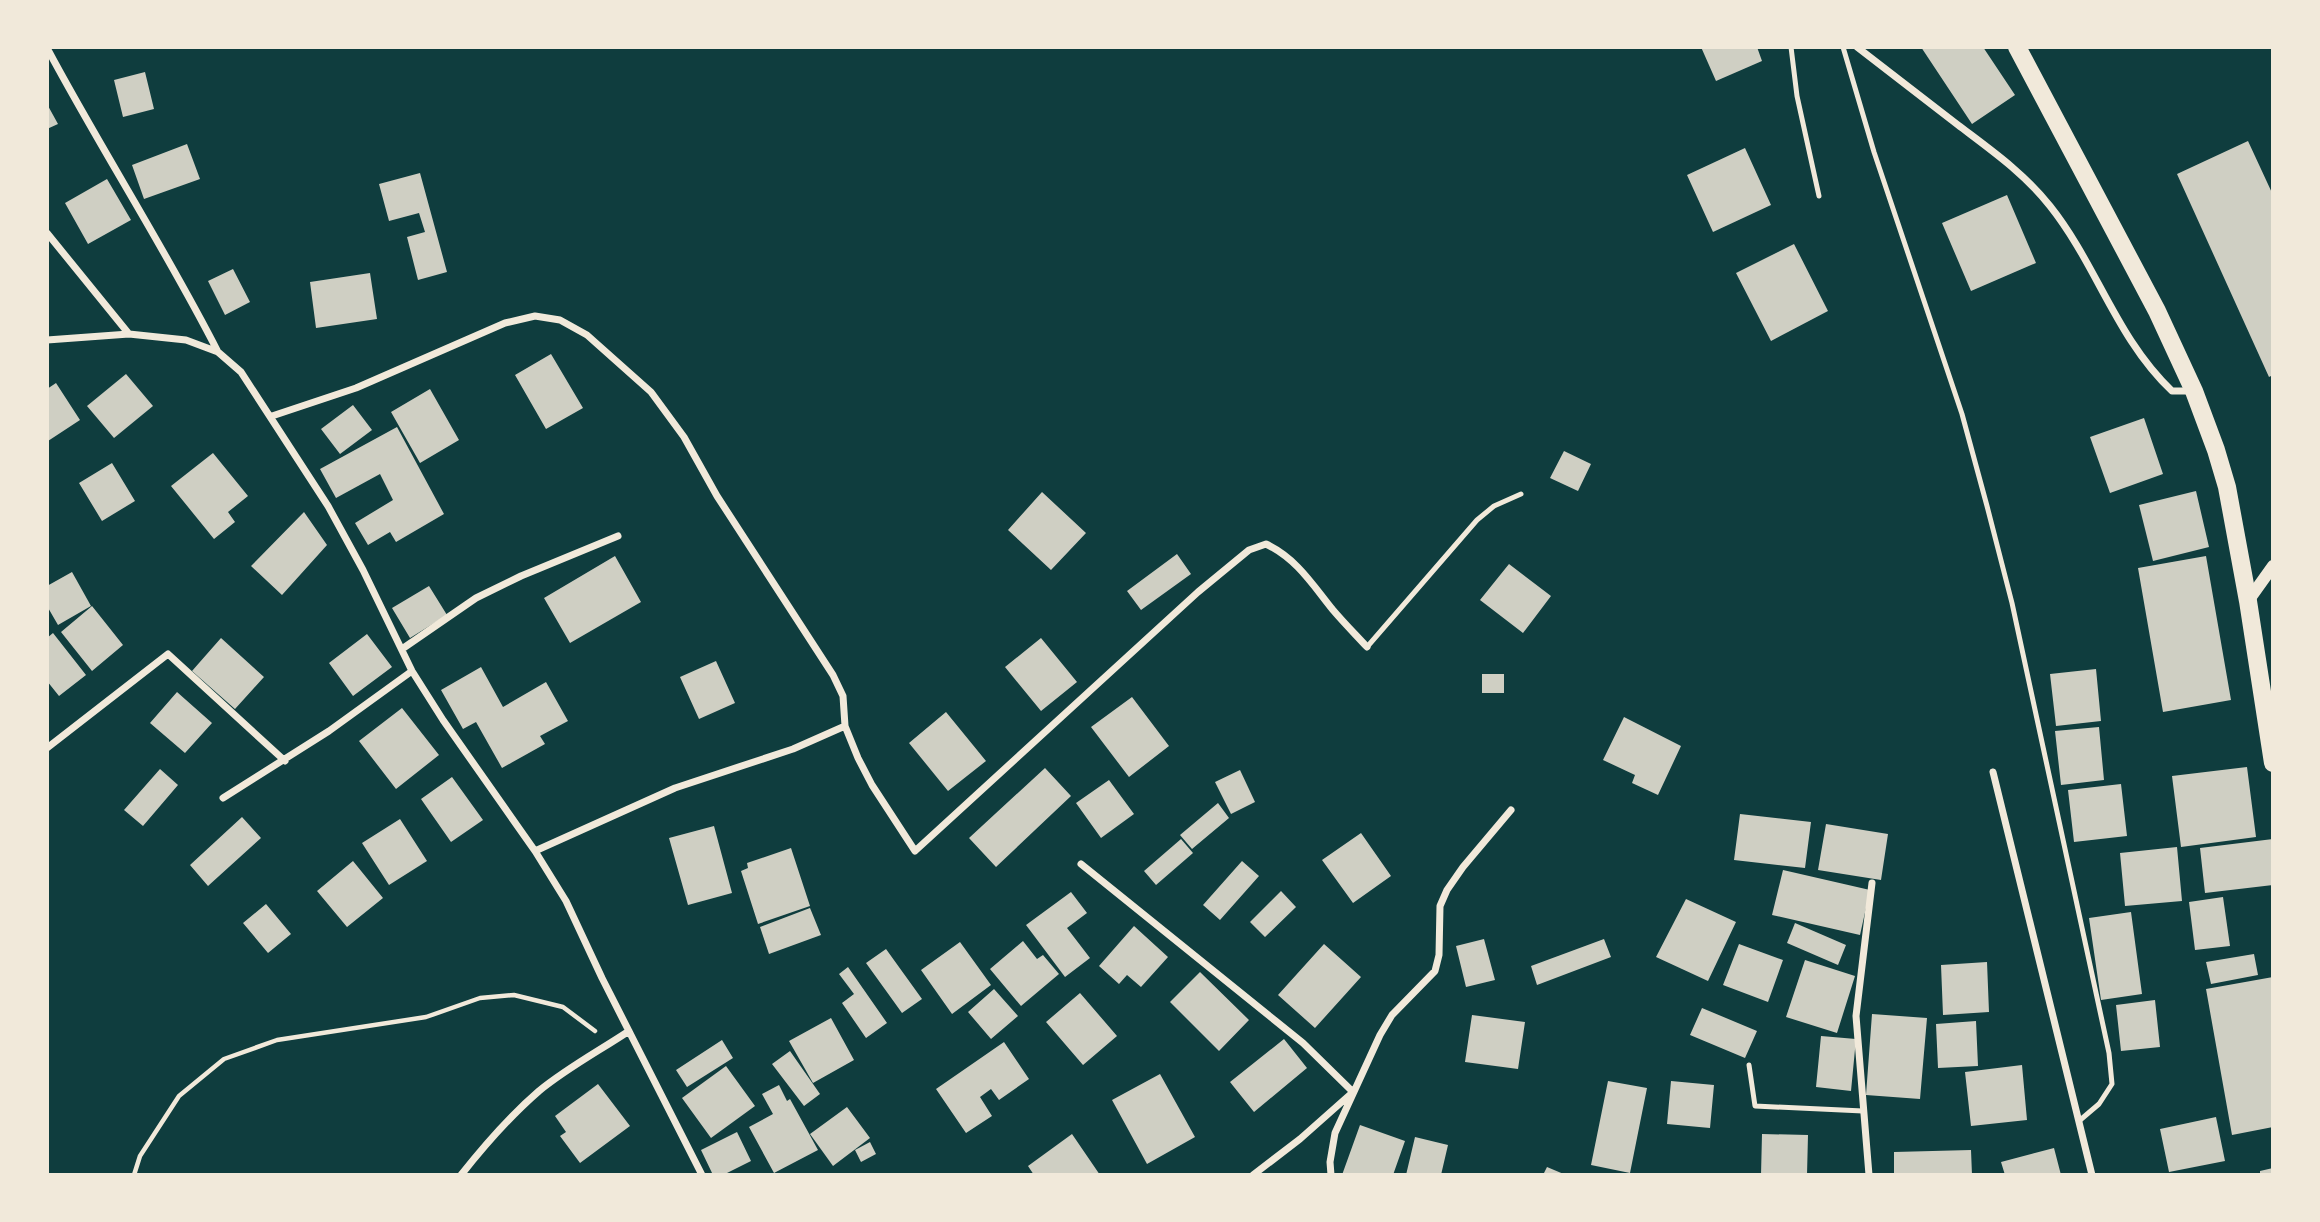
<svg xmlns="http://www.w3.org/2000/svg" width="2320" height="1222" viewBox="0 0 2320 1222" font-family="Bitter,serif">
<rect width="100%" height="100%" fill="#0f3d3e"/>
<path fill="#cfcfc3" d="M 1701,47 L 1757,47 L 1762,61 L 1716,81 Z
M 1921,47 L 1983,47 L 2015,95 L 1972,124 Z
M 145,72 L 154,109 L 123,117 L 114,80 Z
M 47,104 L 58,124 L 47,129 Z
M 2248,141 L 2273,195 L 2273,375 L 2269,377 L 2177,174 Z
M 187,144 L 200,179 L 144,199 L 132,165 Z
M 1745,148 L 1771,205 L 1713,232 L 1687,175 Z
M 420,173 L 447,272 L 418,280 L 407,237 L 425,232 L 419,213 L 389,221 L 379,184 Z
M 107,179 L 131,220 L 88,244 L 65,203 Z
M 2007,195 L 2036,263 L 1971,291 L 1942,223 Z
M 1794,244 L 1828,311 L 1771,341 L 1736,273 Z
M 233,269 L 250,302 L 225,315 L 208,281 Z
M 370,273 L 377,319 L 316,328 L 310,282 Z
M 551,354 L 583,408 L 546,429 L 515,375 Z
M 126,374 L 153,406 L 114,438 L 87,406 Z
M 56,383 L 80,420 L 48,441 L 47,389 Z
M 430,389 L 459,440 L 420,463 L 391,412 Z
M 353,405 L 372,430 L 340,454 L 321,429 Z
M 2144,418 L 2163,474 L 2110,493 L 2090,437 Z
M 397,427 L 444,514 L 396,542 L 390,532 L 368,545 L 355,523 L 393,500 L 380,474 L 336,498 L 320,469 Z
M 1564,451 L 1591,464 L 1578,491 L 1550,478 Z
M 213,453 L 248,496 L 228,512 L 235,522 L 214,539 L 171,486 Z
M 112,463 L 135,501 L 102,521 L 79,483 Z
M 2196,491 L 2209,547 L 2153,561 L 2139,505 Z
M 1042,492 L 1086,533 L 1051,570 L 1008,530 Z
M 304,512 L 327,545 L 282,595 L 251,566 Z
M 1177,554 L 1191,574 L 1141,610 L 1127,591 Z
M 615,556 L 641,602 L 570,643 L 544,598 Z
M 2206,556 L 2231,700 L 2163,712 L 2138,568 Z
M 1509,564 L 1551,596 L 1523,633 L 1480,600 Z
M 72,572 L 91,606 L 58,625 L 47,606 L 47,586 Z
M 429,586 L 447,615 L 410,638 L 392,608 Z
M 92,606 L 123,645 L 92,671 L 61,632 Z
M 53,633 L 86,675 L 59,696 L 47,681 L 47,638 Z
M 367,634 L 392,667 L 353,696 L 329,663 Z
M 221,638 L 264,677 L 235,709 L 192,671 Z
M 1041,638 L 1077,682 L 1041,711 L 1005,667 Z
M 716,661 L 735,703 L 699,719 L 680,677 Z
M 481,667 L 503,707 L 546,682 L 568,721 L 540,736 L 545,744 L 502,768 L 476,722 L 463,729 L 441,690 Z
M 2096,669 L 2101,721 L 2056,726 L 2050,674 Z
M 1482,674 L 1504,674 L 1504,693 L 1482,693 Z
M 177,692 L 212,723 L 185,753 L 150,723 Z
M 1132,697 L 1169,746 L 1129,777 L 1091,727 Z
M 402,708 L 439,755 L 396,789 L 359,741 Z
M 946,712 L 986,761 L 948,791 L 909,743 Z
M 1624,717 L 1681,746 L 1658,795 L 1632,783 L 1635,775 L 1603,760 Z
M 2099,727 L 2104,780 L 2061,785 L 2055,731 Z
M 2247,767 L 2256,837 L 2181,847 L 2172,776 Z
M 1045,768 L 1071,796 L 996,867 L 969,838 Z
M 160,769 L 178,785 L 143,826 L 124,810 Z
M 1240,770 L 1255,802 L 1231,814 L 1215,782 Z
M 452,777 L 483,820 L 451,842 L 421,799 Z
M 1109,780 L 1134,814 L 1101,838 L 1076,803 Z
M 2121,784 L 2127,836 L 2074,842 L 2068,790 Z
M 1218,803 L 1229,818 L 1192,849 L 1180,835 Z
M 1740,814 L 1811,822 L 1805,868 L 1734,860 Z
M 242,817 L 261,838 L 208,886 L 190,865 Z
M 400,819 L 427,861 L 389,885 L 362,843 Z
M 1826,824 L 1888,834 L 1881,880 L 1818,870 Z
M 714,826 L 732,893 L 688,905 L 669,838 Z
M 1361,833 L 1391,876 L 1353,903 L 1322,860 Z
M 1181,839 L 1193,853 L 1156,885 L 1144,871 Z
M 2273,839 L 2273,885 L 2205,893 L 2200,848 Z
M 2177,847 L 2182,901 L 2125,906 L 2120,853 Z
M 791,848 L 810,906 L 758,924 L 741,871 L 748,868 L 747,863 Z
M 353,861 L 383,898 L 347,927 L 317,891 Z
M 1242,861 L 1259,876 L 1220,920 L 1203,905 Z
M 1783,870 L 1870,890 L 1860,935 L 1772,915 Z
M 1281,891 L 1296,907 L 1265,937 L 1250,922 Z
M 1071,892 L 1087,913 L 1067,928 L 1090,958 L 1065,977 L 1026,925 Z
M 2223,897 L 2230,946 L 2195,950 L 2189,902 Z
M 1686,899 L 1736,922 L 1708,981 L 1656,957 Z
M 266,904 L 291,934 L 268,953 L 243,923 Z
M 810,908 L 821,935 L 769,954 L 760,927 Z
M 2131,912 L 2142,994 L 2101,1000 L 2089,918 Z
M 1795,923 L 1846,945 L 1838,965 L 1787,943 Z
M 1134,926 L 1168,957 L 1141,987 L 1127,975 L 1119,984 L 1099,966 Z
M 1484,939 L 1495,980 L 1466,987 L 1456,946 Z
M 1604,939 L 1611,957 L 1537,985 L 1531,966 Z
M 1023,941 L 1037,959 L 1043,955 L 1059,974 L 1021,1006 L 990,969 Z
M 960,942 L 991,985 L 952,1014 L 921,970 Z
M 1324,944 L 1361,977 L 1315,1028 L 1278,995 Z
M 1739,944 L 1783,960 L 1768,1002 L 1723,985 Z
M 886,949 L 922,999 L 902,1013 L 866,963 Z
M 2254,954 L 2258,975 L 2211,984 L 2206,962 Z
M 1805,960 L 1855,976 L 1837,1033 L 1786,1017 Z
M 1987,962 L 1989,1012 L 1943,1015 L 1941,965 Z
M 848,967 L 887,1023 L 866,1038 L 842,1003 L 854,994 L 839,974 Z
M 1200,972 L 1249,1020 L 1219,1051 L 1170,1002 Z
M 2273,977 L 2273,1127 L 2232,1135 L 2206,989 Z
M 994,989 L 1018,1016 L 991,1039 L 968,1012 Z
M 1080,993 L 1117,1036 L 1083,1065 L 1046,1022 Z
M 2155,1000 L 2160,1047 L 2121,1051 L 2116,1005 Z
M 1702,1008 L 1757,1031 L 1745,1058 L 1690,1035 Z
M 1872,1014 L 1927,1018 L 1920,1099 L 1866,1095 Z
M 1472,1015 L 1525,1022 L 1518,1069 L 1465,1062 Z
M 831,1018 L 854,1060 L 813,1083 L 789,1041 Z
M 1976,1021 L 1978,1066 L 1938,1068 L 1936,1024 Z
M 1821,1036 L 1856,1039 L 1851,1091 L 1816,1087 Z
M 1284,1039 L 1307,1068 L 1254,1112 L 1230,1082 Z
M 722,1040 L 733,1058 L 687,1087 L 676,1070 Z
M 1004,1042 L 1029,1079 L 999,1100 L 991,1089 L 980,1097 L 992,1116 L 966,1133 L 936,1089 Z
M 790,1051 L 820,1094 L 804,1106 L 772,1064 Z
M 2022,1065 L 2027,1120 L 1971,1126 L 1965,1072 Z
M 726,1066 L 755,1106 L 711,1138 L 682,1098 Z
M 1160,1074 L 1195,1137 L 1147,1164 L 1112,1100 Z
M 1608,1081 L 1647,1088 L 1630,1173 L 1591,1165 Z
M 1671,1081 L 1714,1085 L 1710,1128 L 1667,1124 Z
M 598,1084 L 630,1126 L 580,1163 L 560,1136 L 566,1132 L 555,1116 Z
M 779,1085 L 787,1101 L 790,1099 L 818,1150 L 774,1173 L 749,1127 L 773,1114 L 762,1094 Z
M 847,1107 L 870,1138 L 833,1166 L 810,1134 Z
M 2216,1117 L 2225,1161 L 2169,1172 L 2160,1129 Z
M 1360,1125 L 1405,1141 L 1393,1175 L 1342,1175 Z
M 737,1132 L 751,1161 L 723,1175 L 713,1175 L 701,1150 Z
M 1072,1134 L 1100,1175 L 1034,1175 L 1028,1166 Z
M 1762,1134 L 1808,1135 L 1807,1175 L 1761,1175 Z
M 1415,1137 L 1448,1145 L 1441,1175 L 1406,1175 Z
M 870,1142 L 876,1154 L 861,1162 L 855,1150 Z
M 2054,1148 L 2061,1175 L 2005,1175 L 2001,1162 Z
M 1971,1150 L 1972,1175 L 1894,1175 L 1894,1152 Z
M 1547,1167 L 1566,1175 L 1543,1175 Z
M 2273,1168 L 2273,1175 L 2260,1175 L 2260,1171 Z"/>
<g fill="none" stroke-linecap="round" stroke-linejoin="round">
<path stroke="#f1e9da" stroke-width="4.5" d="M 134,1175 L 140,1156 L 179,1096 L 224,1059 L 277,1040 L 426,1017 L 480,998 L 514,995 L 563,1007 L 595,1031"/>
<path stroke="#f1e9da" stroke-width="5" d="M 1791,47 L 1797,96 L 1819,196
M 1843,47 L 1874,152 L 1962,414 L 1987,506 L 2012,603 L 2109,1053 L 2112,1084 L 2099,1104 L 2079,1121
M 1367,647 L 1477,520 L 1494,506 L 1521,494
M 1749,1065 L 1755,1106 L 1863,1111"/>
<path stroke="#f1e9da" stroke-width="7" d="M 1857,47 C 1891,73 1924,99 1958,125 C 1991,150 2024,173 2050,206 C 2097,265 2116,338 2172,391 L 2192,391
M 47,48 C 102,151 165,248 218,352
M 47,233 L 129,334
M 47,340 L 129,334 L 186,340 L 218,352 L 241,372 L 328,506 L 363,570 L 412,671 L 443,720 L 535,851 L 566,901 L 602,978 L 702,1175
M 272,416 L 356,388 L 505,323 L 535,316 L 560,320 L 587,335 L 651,392 L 684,437 L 717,496 L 833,675 L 843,696 L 845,726 L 858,758 L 872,785 L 915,851 L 1198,592 L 1249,550 L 1266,544 C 1297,559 1312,584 1333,610 C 1344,623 1356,635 1367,647
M 402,649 L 476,598 L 521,576 L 618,536
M 47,748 L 168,654 L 285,761
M 1993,772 L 2092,1175
M 223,798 L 329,731 L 412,671
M 535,851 L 675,788 L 793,749 L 845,726
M 1081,864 L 1303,1043 L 1353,1092 L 1300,1139 L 1253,1175
M 461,1175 C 484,1146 510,1116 539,1091 C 567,1068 599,1051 629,1031
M 1331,1175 L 1330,1162 L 1335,1133 L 1380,1035 L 1392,1015 L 1435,971 L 1439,955 L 1440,906 L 1447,890 L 1463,867 L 1511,810
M 1869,1175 L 1856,1016 L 1872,883"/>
<path stroke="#f1e9da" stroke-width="12" d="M 2248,601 L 2273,566"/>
<path stroke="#f1e9da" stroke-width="18" d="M 2017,47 L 2157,311 L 2194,391 L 2216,450 L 2227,487 L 2248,601 L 2273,763"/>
</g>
<rect width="2320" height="1222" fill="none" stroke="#f1e9da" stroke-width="98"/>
</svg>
